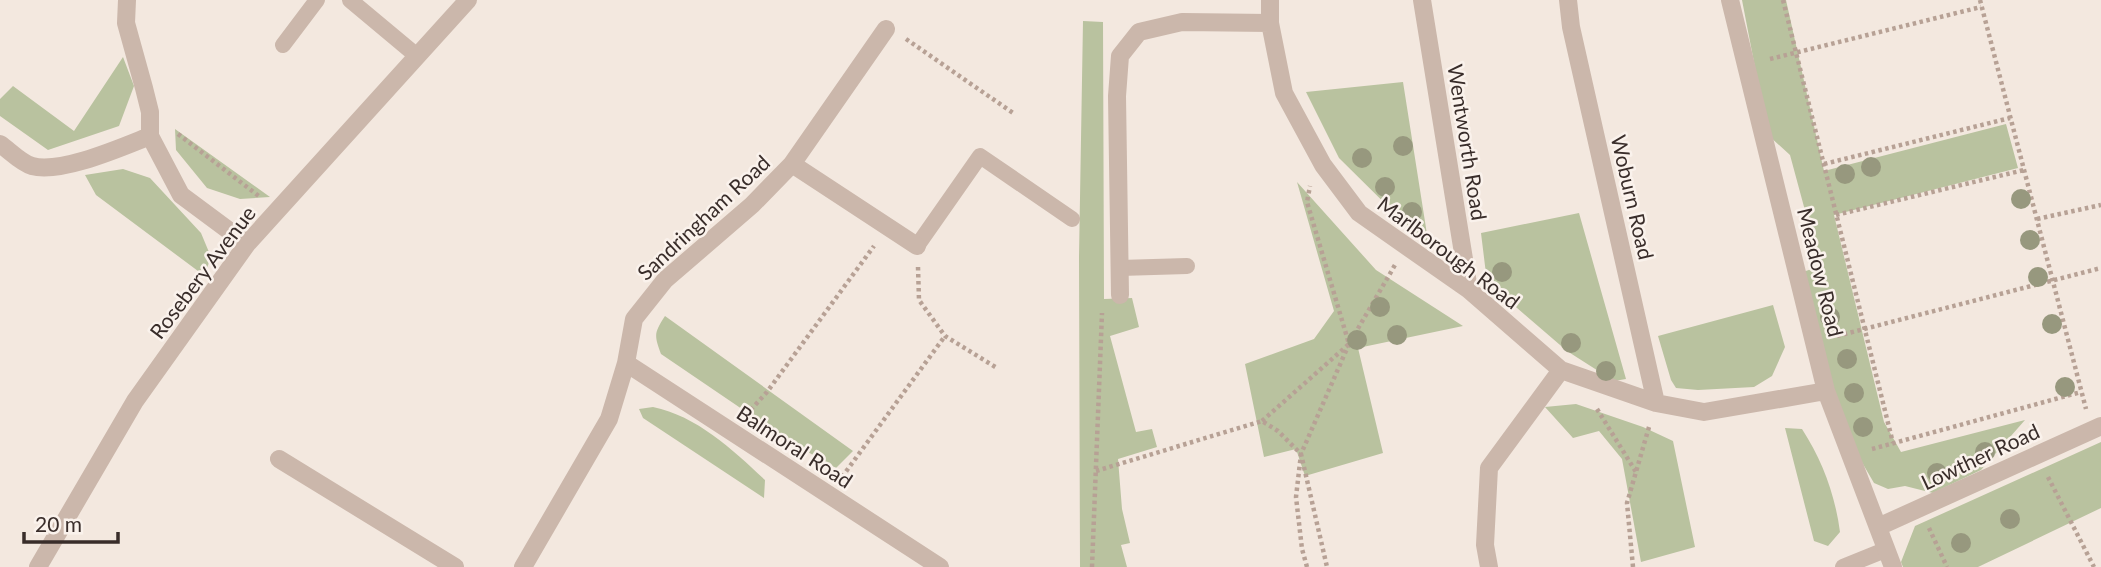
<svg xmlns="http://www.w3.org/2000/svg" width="2101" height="567" viewBox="0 0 2101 567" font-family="Lato,sans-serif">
<rect width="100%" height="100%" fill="#f3e8df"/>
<path fill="#b9c29f" d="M 1742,0 L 1786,0 L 1824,171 L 2006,124 L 2018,168 L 1834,215 L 1884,422 L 1901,452 L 2025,420 L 1981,470 L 1933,493 L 1905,486 L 1888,489 L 1874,483 L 1853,447 L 1830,379 L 1803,272 L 1820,266 L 1790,155 L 1768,135 Z
M 1083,21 L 1103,22 L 1104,299 L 1132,298 L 1139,327 L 1110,336 L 1136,432 L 1152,429 L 1157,447 L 1118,459 L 1122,509 L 1130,543 L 1121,545 L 1127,567 L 1080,567 L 1079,257 Z
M 123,57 L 134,86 L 119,126 L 48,150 L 0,116 L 0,99 L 13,86 L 74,131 Z
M 1403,82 L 1429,247 L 1339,158 L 1306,92 Z
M 175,129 L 270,197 L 240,199 L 207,188 L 176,150 Z
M 123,169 L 150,178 L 201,233 L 211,257 L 207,268 L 198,271 L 96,195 L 85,175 Z
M 1297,182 L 1376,270 L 1463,326 L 1358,348 L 1383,453 L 1305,476 L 1296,449 L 1264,457 L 1245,364 L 1314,339 L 1334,311 Z
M 1579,213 L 1626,379 L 1614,381 L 1567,351 L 1487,282 L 1481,233 Z
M 1773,305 L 1785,347 L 1772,376 L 1754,387 L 1698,390 L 1676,388 L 1671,380 L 1658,336 Z
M 665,316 L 853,451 L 836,468 L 792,443 L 661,354 C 654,335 654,333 665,316 Z
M 1576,404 L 1643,427 L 1673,441 L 1695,547 L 1641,562 L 1622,459 L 1599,431 L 1573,438 L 1545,407 Z
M 653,407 C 697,416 733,450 765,480 L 764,498 L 643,418 L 639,409 Z
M 1785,428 L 1802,429 C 1822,460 1835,494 1840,532 L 1828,546 L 1814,541 Z
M 2101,442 L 2101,508 L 1978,567 L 1903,567 L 1901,562 L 1915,526 Z"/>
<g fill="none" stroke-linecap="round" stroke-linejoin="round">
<path stroke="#b7a195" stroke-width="4.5" stroke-dasharray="3.5 3.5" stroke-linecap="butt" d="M 1783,0 L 1893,443
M 1980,0 L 2086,409
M 906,39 L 1013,113
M 1770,59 L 1981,7
M 178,134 L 260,197
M 1824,164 L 2010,118
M 1836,215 L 2024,170
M 2037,219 L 2101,205
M 918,267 L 919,300 L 945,336 L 997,368
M 1837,336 L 2101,268
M 1597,409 L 1636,472
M 746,415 L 767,392 L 874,246
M 1262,421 L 1349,344 L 1307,202 L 1310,186
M 1872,449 L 2081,392
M 1096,471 L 1262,421 L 1278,431 L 1301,454 L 1327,567
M 842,477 L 945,336
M 2048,477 L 2094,567
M 1929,528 L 1947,567
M 1092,567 L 1102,313
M 1307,567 L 1302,549 L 1296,497 L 1301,454 L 1349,344 L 1395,265
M 1633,567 L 1627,503 L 1649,427"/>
<path stroke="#cbb7ab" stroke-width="16" d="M 350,0 L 417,56
M 283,45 L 317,0
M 917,246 L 980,156 L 1072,219
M 1120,268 L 1187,266
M 1843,567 L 1885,550"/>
<path stroke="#cbb7ab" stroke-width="18" d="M 127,0 L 126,23 L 144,88 L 150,112 L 150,136 L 181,195 L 247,244
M 1270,0 L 1270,23 L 1284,93 L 1323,165 L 1359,213 L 1469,290 L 1561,370 L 1656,403 L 1704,412 L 1826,391
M 1422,0 L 1469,290
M 1568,0 L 1571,27 L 1656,403
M 1730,0 L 1826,391 L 1893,567
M 0,144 C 9,150 21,163 32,166 C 61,174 122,147 150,136
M 792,164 L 917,246
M 1120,295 L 1117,96 L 1120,56 L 1139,32 L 1182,22 L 1270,23
M 626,363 L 940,567
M 279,459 L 455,567
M 1878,527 L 2101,426
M 38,567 L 135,401 L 247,244 L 468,0
M 523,567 L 609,419 L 626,363 L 634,319 L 665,280 L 752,205 L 792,164 L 886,29
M 1489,567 L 1485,545 L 1489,468 L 1561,370"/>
</g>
<g fill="#97987e">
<circle cx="1403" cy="146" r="10"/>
<circle cx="1362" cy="158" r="10"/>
<circle cx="1871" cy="167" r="10"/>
<circle cx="1845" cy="174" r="10"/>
<circle cx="1385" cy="187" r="10"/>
<circle cx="2021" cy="199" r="10"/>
<circle cx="1412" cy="212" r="10"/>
<circle cx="2030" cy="240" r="10"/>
<circle cx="1502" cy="272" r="10"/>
<circle cx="2038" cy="277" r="10"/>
<circle cx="1380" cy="307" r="10"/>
<circle cx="1830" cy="317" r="10"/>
<circle cx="2052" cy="324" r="10"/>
<circle cx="1397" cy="335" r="10"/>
<circle cx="1357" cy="340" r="10"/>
<circle cx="1571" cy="343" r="10"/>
<circle cx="1847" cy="359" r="10"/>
<circle cx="1606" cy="371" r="10"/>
<circle cx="2065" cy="387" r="10"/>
<circle cx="1854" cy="393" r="10"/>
<circle cx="1863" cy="427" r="10"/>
<circle cx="1985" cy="452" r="10"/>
<circle cx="1937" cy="473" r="10"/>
<circle cx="2010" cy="519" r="10"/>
<circle cx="1961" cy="543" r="10"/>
</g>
<g text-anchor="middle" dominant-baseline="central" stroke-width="5" stroke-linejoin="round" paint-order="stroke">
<g font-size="21" fill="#392d2a" stroke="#faf2ec">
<text transform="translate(1468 142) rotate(81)">Wentworth Road</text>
<text transform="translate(1633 197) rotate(77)">Woburn Road</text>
<text transform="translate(703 217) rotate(-43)">Sandringham Road</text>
<text transform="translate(1449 252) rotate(37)">Marlborough Road</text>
<text transform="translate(202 272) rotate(-53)">Rosebery Avenue</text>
<text transform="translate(1821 272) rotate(76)">Meadow Road</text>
<text transform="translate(795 446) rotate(33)">Balmoral Road</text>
<text transform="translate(1980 456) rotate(-25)">Lowther Road</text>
</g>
</g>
<path d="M24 532v10h94v-10" fill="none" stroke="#392d2a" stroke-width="3.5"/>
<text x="35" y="532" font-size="21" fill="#392d2a" stroke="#faf2ec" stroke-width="5" paint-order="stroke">20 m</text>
</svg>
